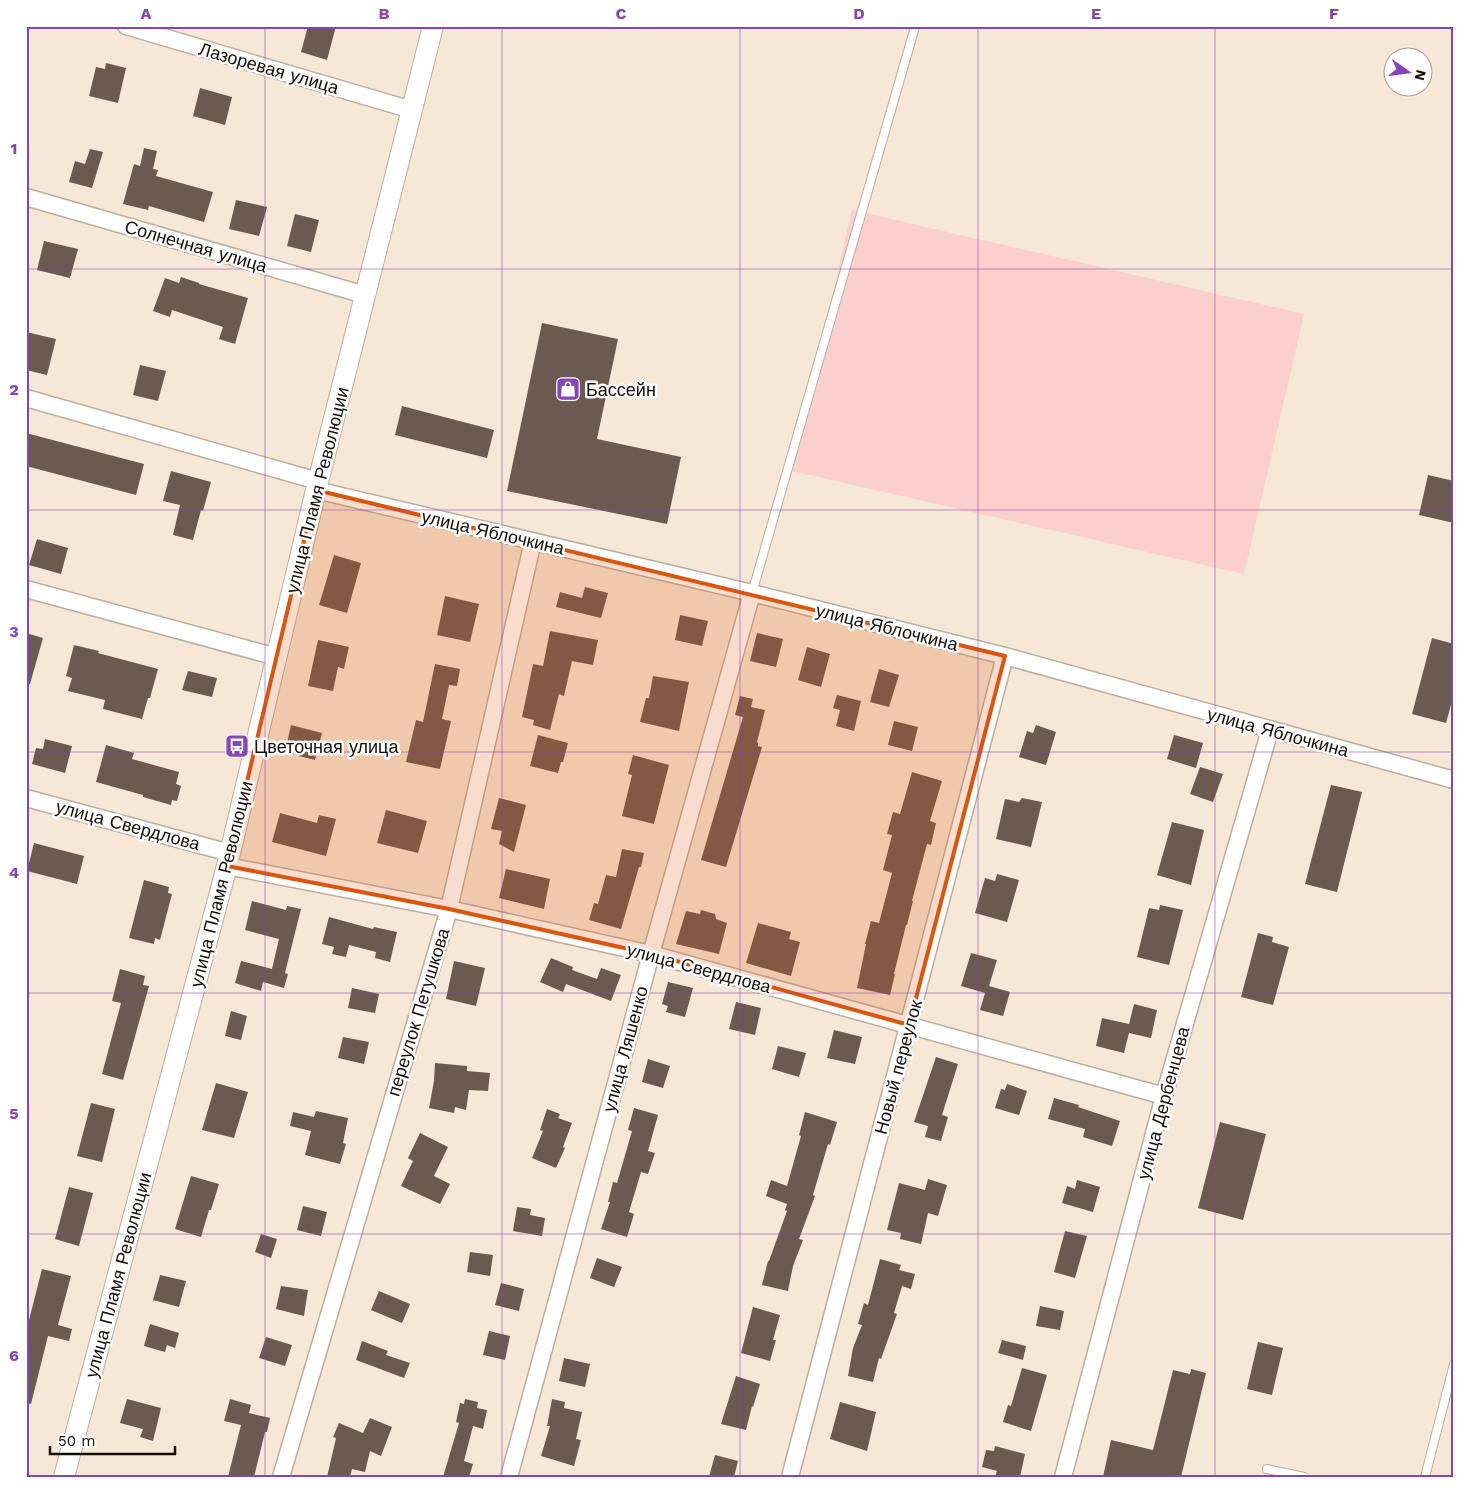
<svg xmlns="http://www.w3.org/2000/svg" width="1480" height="1503" viewBox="0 0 1480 1503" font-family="'Work Sans',sans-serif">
<rect width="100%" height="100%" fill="#f6e7d6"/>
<path fill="#fbcfcc" d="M 852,210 L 1304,314 L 1244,574 L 792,471 Z"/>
<path fill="#6c5a51" d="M 308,26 L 336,26 L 327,60 L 301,52 Z
M 106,63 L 126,68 L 118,103 L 89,96 L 96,67 L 105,69 Z
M 200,88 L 232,97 L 225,125 L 193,116 Z
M 144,148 L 157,151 L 153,169 L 158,170 L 156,176 L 213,192 L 204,222 L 149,206 L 148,210 L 123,204 L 134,164 L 140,166 Z
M 90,149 L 103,152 L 92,188 L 69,182 L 75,161 L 85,164 Z
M 236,200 L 267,207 L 259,236 L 229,229 Z
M 295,214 L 319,220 L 311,252 L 287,246 Z
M 44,241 L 78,249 L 70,278 L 37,270 Z
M 181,277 L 199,283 L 199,284 L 248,298 L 235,344 L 219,339 L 223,327 L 172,310 L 170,317 L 153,311 L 165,278 L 179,283 Z
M 542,323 L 618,339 L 597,439 L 681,457 L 667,524 L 507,491 Z
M 26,332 L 56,339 L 47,375 L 26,370 Z
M 140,365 L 166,371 L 158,401 L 133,395 Z
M 402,406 L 494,430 L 487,458 L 395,435 Z
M 26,433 L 144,464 L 136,495 L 26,466 Z
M 171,471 L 211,482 L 203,511 L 201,510 L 193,540 L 173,535 L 180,505 L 163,501 Z
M 1428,475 L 1454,481 L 1454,523 L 1419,515 Z
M 37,539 L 68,548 L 61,574 L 29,565 Z
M 334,555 L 361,563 L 347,613 L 319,605 Z
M 585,587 L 608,593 L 601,618 L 556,607 L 560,592 L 582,598 Z
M 445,596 L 479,604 L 470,642 L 437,635 Z
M 680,615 L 708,621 L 702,646 L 675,640 Z
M 550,631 L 598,640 L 593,665 L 572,661 L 564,696 L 559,694 L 550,730 L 533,725 L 534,720 L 522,717 L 533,664 L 543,666 Z
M 26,633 L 43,638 L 30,684 L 26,684 Z
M 757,633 L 783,639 L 776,667 L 750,661 Z
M 1432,638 L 1454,644 L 1454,694 L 1446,723 L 1412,714 Z
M 318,640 L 349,647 L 344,669 L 338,667 L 333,691 L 308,686 Z
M 74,645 L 99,651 L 98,653 L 158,669 L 150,698 L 148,698 L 142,719 L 103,709 L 105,700 L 68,691 L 72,678 L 66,676 Z
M 807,647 L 830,654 L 821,687 L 798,680 Z
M 435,664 L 460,669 L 457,686 L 449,685 L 442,719 L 451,721 L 440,769 L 406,762 L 416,720 L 423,722 Z
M 879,669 L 899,675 L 889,707 L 870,702 Z
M 188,671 L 217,678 L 212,697 L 182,690 Z
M 653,676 L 689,682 L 679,731 L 640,722 L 646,698 L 649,698 Z
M 837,695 L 861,701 L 854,731 L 836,726 L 840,710 L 833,708 Z
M 740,696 L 753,699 L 751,707 L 765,710 L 757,742 L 758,743 L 758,746 L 762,747 L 726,867 L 701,860 L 743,717 L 735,715 Z
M 894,721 L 918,727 L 912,751 L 888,745 Z
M 291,725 L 322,733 L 315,760 L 299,756 L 301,746 L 287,743 Z
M 1036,725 L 1056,732 L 1046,765 L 1019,757 L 1027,731 L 1033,733 Z
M 538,735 L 568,743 L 563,762 L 561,762 L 558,773 L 530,766 Z
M 1174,735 L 1203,743 L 1196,768 L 1167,759 Z
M 45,739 L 72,746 L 65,773 L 32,764 L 36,748 L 43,749 Z
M 106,745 L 134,753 L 132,759 L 179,772 L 176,784 L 181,786 L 177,801 L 172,800 L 171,805 L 143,797 L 143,795 L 96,782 Z
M 633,755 L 669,765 L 654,824 L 622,816 L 632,775 L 628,774 Z
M 1200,767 L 1223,774 L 1213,802 L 1190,794 Z
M 912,772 L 942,781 L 930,821 L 936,823 L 931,845 L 927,844 L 912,901 L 913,901 L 907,925 L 906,925 L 894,974 L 895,974 L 890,995 L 857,988 L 866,944 L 865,944 L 871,921 L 879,923 L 892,873 L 883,870 L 892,835 L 887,834 L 893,812 L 900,814 Z
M 1331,785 L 1362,792 L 1337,892 L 1305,884 Z
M 499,798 L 526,805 L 514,852 L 499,844 L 502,831 L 491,829 Z
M 1022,798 L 1042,802 L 1031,847 L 996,839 L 1005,799 L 1019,802 Z
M 386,810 L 427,821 L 418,853 L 377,843 Z
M 280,813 L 317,823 L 319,815 L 336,819 L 326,856 L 272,842 Z
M 1172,822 L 1204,830 L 1191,885 L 1157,875 Z
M 34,843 L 84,856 L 77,884 L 27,871 Z
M 622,849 L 644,853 L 641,867 L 639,867 L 621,929 L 589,920 L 594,903 L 598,904 L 606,875 L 616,877 Z
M 506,869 L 550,879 L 544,909 L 499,898 Z
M 997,874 L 1019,880 L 1007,922 L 975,913 L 985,878 L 995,881 Z
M 144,880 L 169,887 L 168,893 L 172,894 L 160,940 L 155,938 L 154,944 L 129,938 Z
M 252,901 L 286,910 L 287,906 L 301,909 L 285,973 L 288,974 L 284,988 L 263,982 L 261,991 L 235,983 L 241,961 L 272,969 L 279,939 L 245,930 Z
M 1160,905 L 1183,910 L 1169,965 L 1137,957 L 1149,908 L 1159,910 Z
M 701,910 L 715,914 L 716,919 L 727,923 L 719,954 L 676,944 L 686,911 L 700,914 Z
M 329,917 L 373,929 L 374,927 L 397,932 L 390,962 L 375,958 L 376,952 L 349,945 L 346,957 L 332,954 L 334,947 L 322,944 Z
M 758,923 L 791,932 L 789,939 L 800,942 L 791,976 L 746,963 Z
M 1258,933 L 1273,937 L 1272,942 L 1289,947 L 1273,1005 L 1241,997 Z
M 971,953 L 997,960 L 989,986 L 1010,992 L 1003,1016 L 980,1010 L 985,993 L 961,986 Z
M 551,958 L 573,967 L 572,970 L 597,979 L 601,968 L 621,975 L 611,1001 L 566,984 L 563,992 L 540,982 Z
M 454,961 L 485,968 L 476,1006 L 446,999 Z
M 120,969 L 145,976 L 143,985 L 149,986 L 123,1080 L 102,1074 L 121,1003 L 112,1001 Z
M 668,982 L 693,988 L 685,1017 L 666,1012 L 668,1006 L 662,1004 Z
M 352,988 L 379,994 L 375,1013 L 348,1008 Z
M 736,1002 L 761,1008 L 755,1035 L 729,1029 Z
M 1134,1004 L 1157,1010 L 1151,1038 L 1129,1033 L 1124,1053 L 1096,1046 L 1102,1018 L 1129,1024 Z
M 231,1011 L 247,1016 L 241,1040 L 225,1036 Z
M 834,1030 L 862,1037 L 855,1064 L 827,1058 Z
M 343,1037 L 369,1042 L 364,1064 L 338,1058 Z
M 778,1046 L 806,1053 L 799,1077 L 772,1069 Z
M 936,1057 L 958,1064 L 942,1115 L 948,1117 L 941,1141 L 925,1137 L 928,1126 L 914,1122 Z
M 648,1059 L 670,1066 L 663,1088 L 642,1082 Z
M 435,1063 L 467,1066 L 467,1071 L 490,1073 L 488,1091 L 469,1090 L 466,1110 L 455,1107 L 454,1113 L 429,1108 L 434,1081 Z
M 216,1083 L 248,1092 L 234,1138 L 202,1130 Z
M 1007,1084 L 1027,1091 L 1019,1115 L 995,1108 L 1001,1089 L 1005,1090 Z
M 1054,1098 L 1079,1105 L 1078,1107 L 1120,1121 L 1112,1146 L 1083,1137 L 1085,1129 L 1048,1119 Z
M 91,1103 L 115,1109 L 102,1162 L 77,1156 Z
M 634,1108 L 658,1115 L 648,1151 L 655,1153 L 648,1174 L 641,1172 L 629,1212 L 634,1214 L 627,1237 L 601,1229 L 610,1202 L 608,1202 L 613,1182 L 617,1183 L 632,1131 L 628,1130 Z
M 547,1109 L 560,1114 L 558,1118 L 572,1123 L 563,1147 L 565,1148 L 556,1168 L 532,1158 L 543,1131 L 540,1130 Z
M 316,1111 L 348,1118 L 343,1143 L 346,1144 L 340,1164 L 305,1155 L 311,1131 L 290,1126 L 293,1112 L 314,1117 Z
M 805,1112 L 837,1122 L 830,1145 L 828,1144 L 813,1195 L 815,1196 L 799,1239 L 803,1240 L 793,1266 L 788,1291 L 762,1285 L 768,1261 L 769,1261 L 787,1211 L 785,1210 L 787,1204 L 766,1196 L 771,1180 L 787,1186 L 801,1136 L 799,1135 Z
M 1220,1122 L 1266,1134 L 1243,1220 L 1198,1208 Z
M 420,1133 L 448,1147 L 434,1176 L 450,1184 L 440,1204 L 401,1186 L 413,1161 L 408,1158 Z
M 191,1176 L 219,1184 L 211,1210 L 209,1210 L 201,1237 L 175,1229 Z
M 928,1179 L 947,1185 L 938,1216 L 928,1213 L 921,1244 L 900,1239 L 901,1233 L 887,1230 L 899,1183 L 925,1190 Z
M 1077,1180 L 1100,1187 L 1093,1212 L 1062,1203 L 1067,1186 L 1075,1189 Z
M 69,1187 L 93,1193 L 79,1246 L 55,1239 Z
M 303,1206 L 327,1212 L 321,1236 L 297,1230 Z
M 517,1207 L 531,1209 L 530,1215 L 545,1218 L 542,1236 L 513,1231 Z
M 1065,1231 L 1087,1236 L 1075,1278 L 1054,1272 Z
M 261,1234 L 277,1239 L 271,1258 L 255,1252 Z
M 470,1252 L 493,1255 L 490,1276 L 467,1272 Z
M 597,1258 L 622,1267 L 614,1287 L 590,1278 Z
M 880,1259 L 901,1265 L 899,1270 L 915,1274 L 911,1289 L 902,1286 L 894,1313 L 897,1314 L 881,1359 L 879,1358 L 873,1382 L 848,1376 L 853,1348 L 862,1325 L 858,1324 L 864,1303 L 868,1305 Z
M 42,1269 L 71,1276 L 58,1325 L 72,1329 L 69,1341 L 48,1336 L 31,1404 L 26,1403 L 26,1332 Z
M 160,1275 L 186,1281 L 179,1307 L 153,1300 Z
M 501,1283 L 524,1289 L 519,1311 L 495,1305 Z
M 281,1286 L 308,1290 L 304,1316 L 276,1309 Z
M 379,1291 L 410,1304 L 402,1323 L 371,1310 Z
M 1040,1306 L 1064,1311 L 1060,1330 L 1036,1326 Z
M 753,1307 L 780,1315 L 773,1340 L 776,1340 L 770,1361 L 741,1353 Z
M 150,1324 L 179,1333 L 175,1348 L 167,1345 L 165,1352 L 144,1346 Z
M 489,1331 L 510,1336 L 505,1360 L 483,1355 Z
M 266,1337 L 292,1345 L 285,1366 L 259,1358 Z
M 1002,1340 L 1026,1346 L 1023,1360 L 998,1353 Z
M 362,1341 L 388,1351 L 386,1355 L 410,1363 L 404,1378 L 356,1360 Z
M 1258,1342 L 1283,1348 L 1272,1395 L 1247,1389 Z
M 564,1358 L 590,1364 L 585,1387 L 559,1381 Z
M 1022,1368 L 1047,1375 L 1031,1431 L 1003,1422 L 1008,1405 L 1011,1406 Z
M 1191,1369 L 1206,1373 L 1181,1477 L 1103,1477 L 1111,1440 L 1153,1450 L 1173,1370 L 1190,1374 Z
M 736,1376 L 760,1384 L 753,1407 L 752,1406 L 746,1430 L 721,1424 Z
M 127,1399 L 161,1408 L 153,1441 L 140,1437 L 143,1429 L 120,1423 Z
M 230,1399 L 251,1405 L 249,1413 L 270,1418 L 267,1432 L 265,1432 L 254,1477 L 228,1477 L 241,1425 L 224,1421 Z
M 465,1399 L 478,1402 L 477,1408 L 487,1410 L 483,1429 L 473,1426 L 464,1461 L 473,1464 L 469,1477 L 443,1477 L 459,1423 L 456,1422 L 460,1403 L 464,1404 Z
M 552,1399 L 565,1402 L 564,1408 L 582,1412 L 576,1439 L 581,1440 L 574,1466 L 541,1456 L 550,1426 L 547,1426 Z
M 840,1402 L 876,1412 L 867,1451 L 830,1439 Z
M 370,1418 L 392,1427 L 381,1456 L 370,1451 L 365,1472 L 352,1469 L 350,1477 L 327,1477 L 336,1438 L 333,1437 L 339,1423 L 363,1433 Z
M 995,1446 L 1025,1454 L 1020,1477 L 995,1477 L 997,1471 L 982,1467 L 986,1450 L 994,1451 Z
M 715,1455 L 738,1461 L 734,1477 L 709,1477 Z"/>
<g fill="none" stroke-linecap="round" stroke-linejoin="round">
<g stroke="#bdaf9e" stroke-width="10">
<path id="service" d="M 752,593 L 915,27
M 1267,1469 L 1304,1477
M 1425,1477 L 1454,1364"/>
</g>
<g stroke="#bdaf9e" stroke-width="19">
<path id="minor" d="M 126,26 L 412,110
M 26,197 L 365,295
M 26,398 L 318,481
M 316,490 L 752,593 L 1005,656 L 1454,780
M 26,589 L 277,657
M 26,798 L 230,853
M 227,866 L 449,909 L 651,954 L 1164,1096
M 281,1477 L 449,909 L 533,541
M 509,1477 L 651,954 L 752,593
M 790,1477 L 1005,656
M 1063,1477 L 1164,1096 L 1270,730"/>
</g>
<g stroke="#bdaf9e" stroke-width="22">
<path id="tertiary" d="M 64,1477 L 227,866 L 316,490 L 433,26"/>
</g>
<use href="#service" stroke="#fff" stroke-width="8"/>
<use href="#minor" stroke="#fff" stroke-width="16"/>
<use href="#tertiary" stroke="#fff" stroke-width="20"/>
</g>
<path fill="#dd550c" fill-opacity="0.2" stroke="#dd550c" stroke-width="4" stroke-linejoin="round" d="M 316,490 L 1005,656 L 909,1025 L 651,954 L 449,909 L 227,866 Z"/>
<path fill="none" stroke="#8744b8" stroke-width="1" stroke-opacity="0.55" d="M 265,26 L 265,1477M 502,26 L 502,1477M 740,26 L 740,1477M 978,26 L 978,1477M 1215,26 L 1215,1477M 26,269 L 1454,269M 26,510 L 1454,510M 26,752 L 1454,752M 26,993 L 1454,993M 26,1234 L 1454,1234"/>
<defs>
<g id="shop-square" transform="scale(1.25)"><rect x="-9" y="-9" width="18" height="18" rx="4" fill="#8744b8" stroke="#fff"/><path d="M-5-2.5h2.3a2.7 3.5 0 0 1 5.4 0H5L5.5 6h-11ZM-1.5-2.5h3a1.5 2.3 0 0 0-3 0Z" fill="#fff"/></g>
<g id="bus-square" transform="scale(1.25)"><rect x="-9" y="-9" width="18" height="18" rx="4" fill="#8744b8" stroke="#fff"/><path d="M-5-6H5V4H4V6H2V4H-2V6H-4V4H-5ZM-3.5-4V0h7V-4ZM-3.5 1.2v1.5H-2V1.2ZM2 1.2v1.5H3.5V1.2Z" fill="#fff"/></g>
</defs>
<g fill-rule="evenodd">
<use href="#shop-square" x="568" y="389"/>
<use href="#bus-square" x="237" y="746"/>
</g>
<g text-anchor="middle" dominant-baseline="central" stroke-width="5" stroke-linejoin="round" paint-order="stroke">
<g font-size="18" fill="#120d07" stroke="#fff">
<text transform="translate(269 68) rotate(16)">Лазоревая улица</text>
<text transform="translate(196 246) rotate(16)">Солнечная улица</text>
<text transform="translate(317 490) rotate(-76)">улица Пламя Революции</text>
<text transform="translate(493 532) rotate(13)">улица Яблочкина</text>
<text transform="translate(887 627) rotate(14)">улица Яблочкина</text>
<text transform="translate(1278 732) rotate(15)">улица Яблочкина</text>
<text transform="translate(128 825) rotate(15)">улица Свердлова</text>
<text transform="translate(221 884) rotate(-76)">улица Пламя Революции</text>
<text transform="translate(699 968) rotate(15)">улица Свердлова</text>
<text transform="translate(418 1012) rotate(-73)">переулок Петушкова</text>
<text transform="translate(625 1049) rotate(-75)">улица Ляшенко</text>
<text transform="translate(898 1067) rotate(-75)">Новый переулок</text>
<text transform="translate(1163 1103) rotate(-75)">улица Дербенцева</text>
<text transform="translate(118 1275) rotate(-75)">улица Пламя Революции</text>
</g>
<g font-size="18" fill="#120d07" stroke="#fff" text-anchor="start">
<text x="586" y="389">Бассейн</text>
<text x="254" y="746">Цветочная улица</text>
</g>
</g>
<rect width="1480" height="1503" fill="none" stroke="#ffffff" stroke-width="55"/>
<g transform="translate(1408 72) rotate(104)"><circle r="24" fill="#ffffff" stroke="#a09e9c"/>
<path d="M0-4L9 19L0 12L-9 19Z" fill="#8744b8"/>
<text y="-8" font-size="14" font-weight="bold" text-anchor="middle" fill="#120d07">N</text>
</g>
<path d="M50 1446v8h125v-8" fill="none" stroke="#120d07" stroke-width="2.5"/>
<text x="58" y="1446" font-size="15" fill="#120d07" stroke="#ffffff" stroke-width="4" paint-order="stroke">50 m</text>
<rect x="28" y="28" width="1424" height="1448" fill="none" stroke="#8744b8" stroke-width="2"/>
<g font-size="16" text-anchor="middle" font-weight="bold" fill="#8744b8">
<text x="146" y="19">A</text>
<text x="384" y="19">B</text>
<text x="621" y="19">C</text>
<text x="859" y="19">D</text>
<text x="1096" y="19">E</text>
<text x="1334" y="19">F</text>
<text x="14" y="154">1</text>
<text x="14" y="395">2</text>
<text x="14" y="637">3</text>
<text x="14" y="878">4</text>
<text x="14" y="1119">5</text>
<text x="14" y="1361">6</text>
</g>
</svg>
